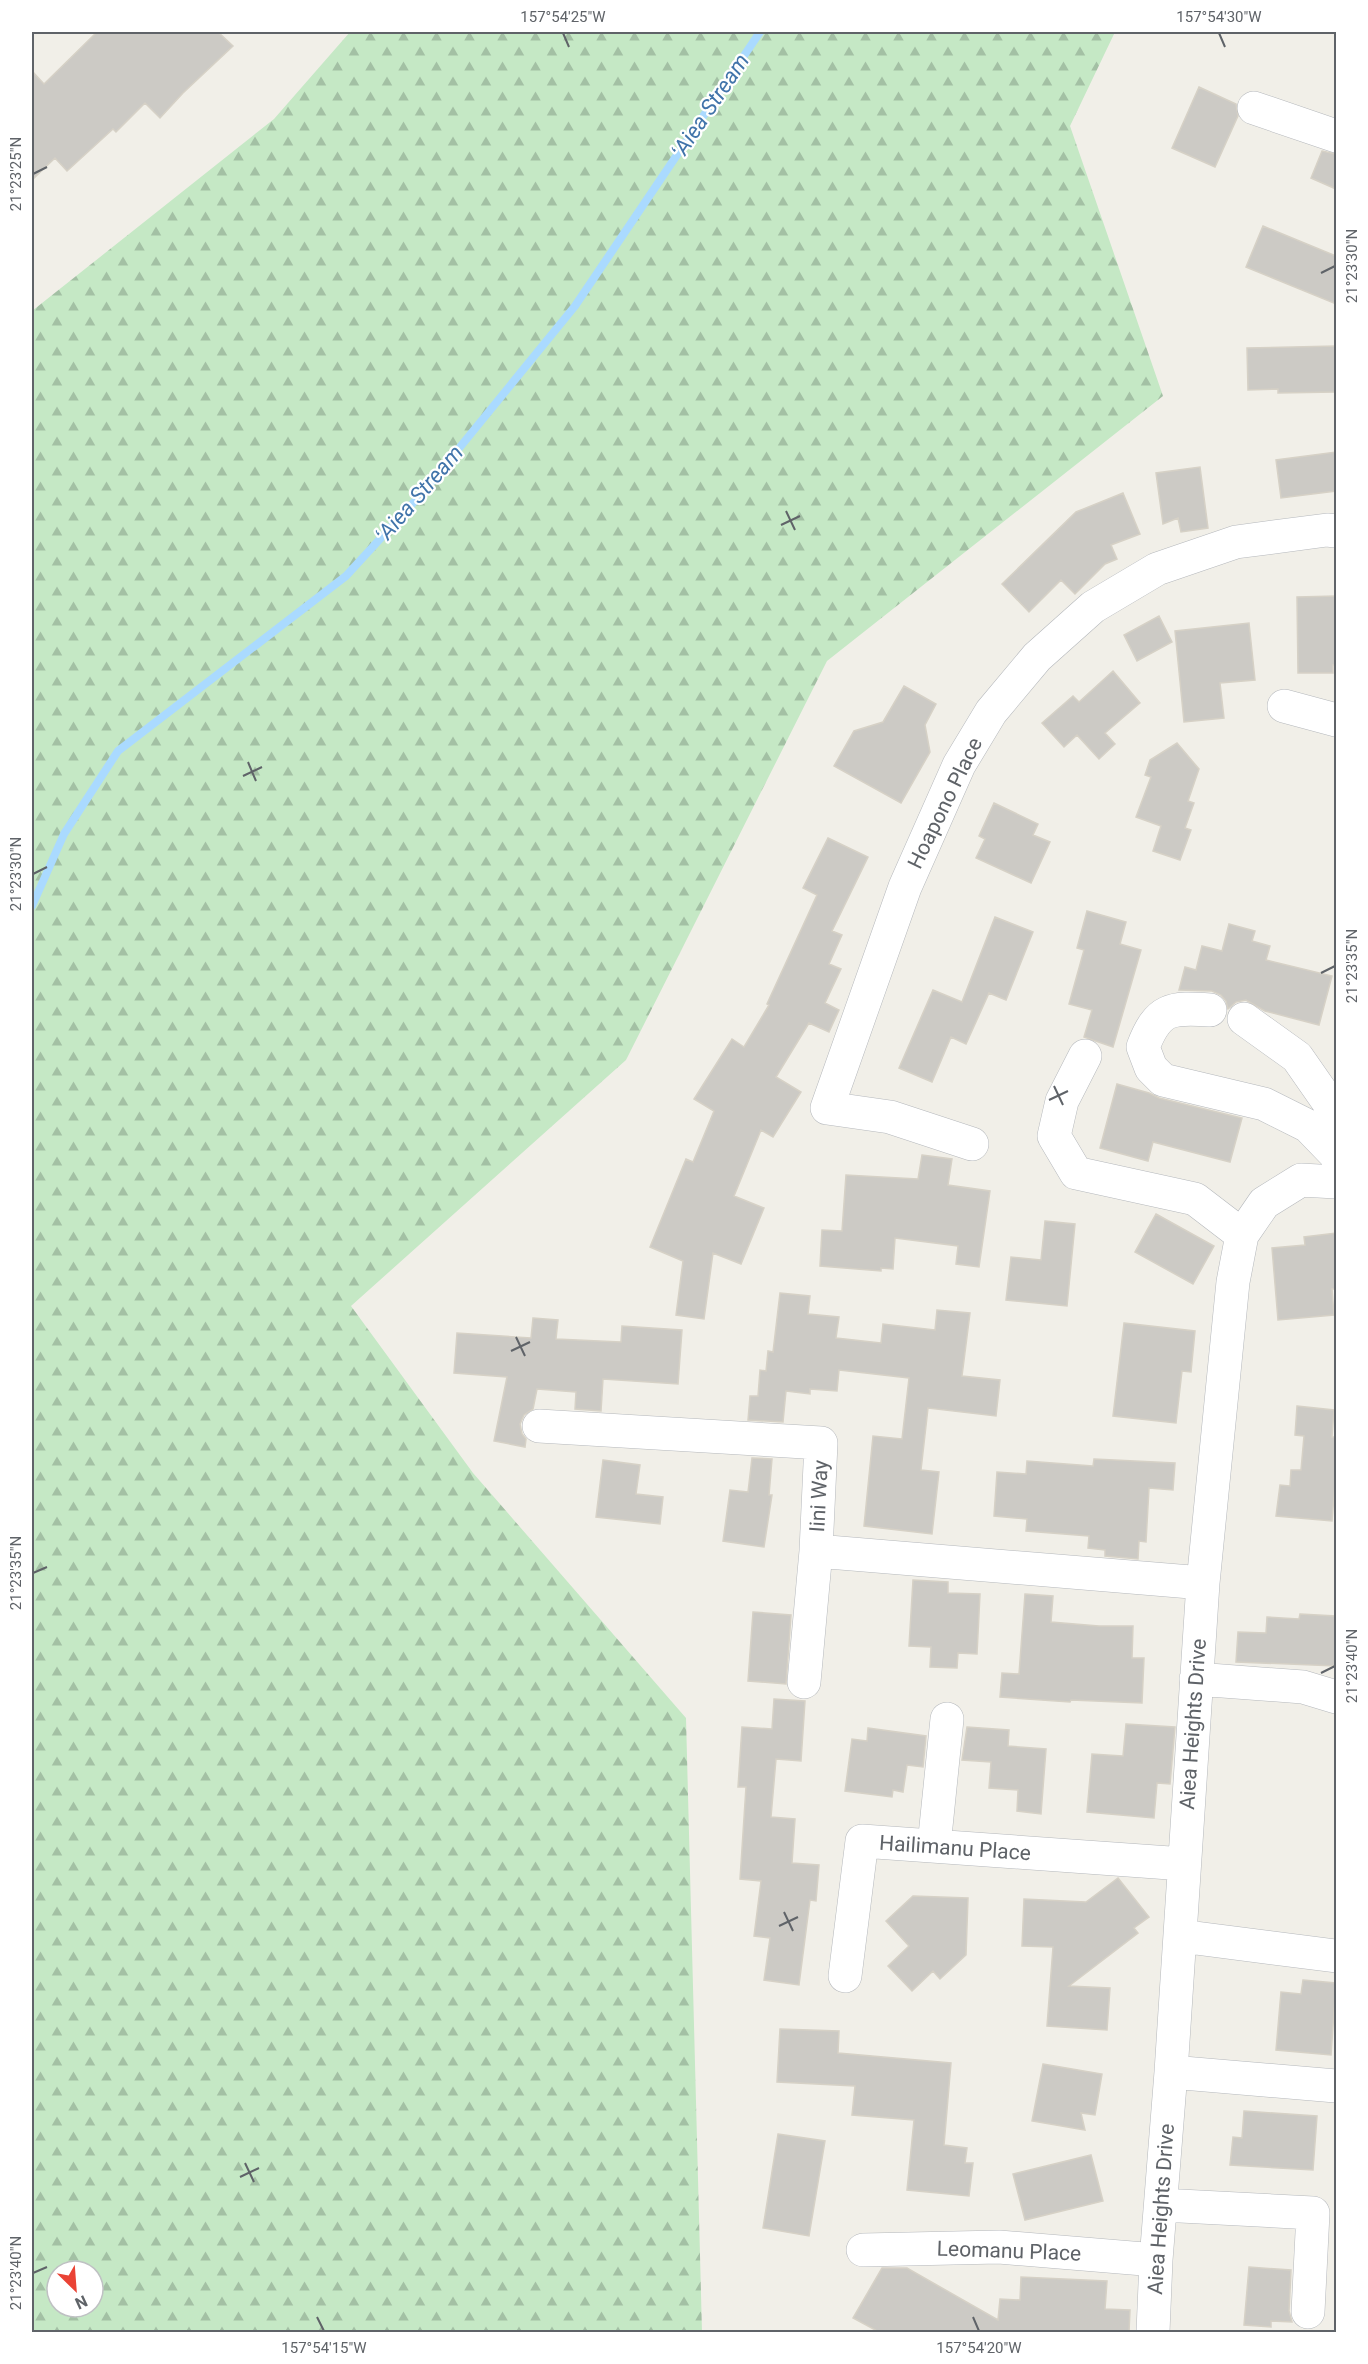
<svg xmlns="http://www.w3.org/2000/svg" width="1368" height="2364" viewBox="0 0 1368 2364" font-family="Roboto,sans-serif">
<defs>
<pattern id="forest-firs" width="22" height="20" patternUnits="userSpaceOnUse" patternTransform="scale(1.5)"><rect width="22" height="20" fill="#c5e8c5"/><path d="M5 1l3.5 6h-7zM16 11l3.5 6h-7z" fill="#a3c0a4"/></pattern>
</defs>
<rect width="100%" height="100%" fill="#f1efe8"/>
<path fill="url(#forest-firs)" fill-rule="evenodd" d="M 350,32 L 1115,32 L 1070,126 L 1163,396 L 827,661 L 626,1060 L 351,1306 L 473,1473 L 686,1718 L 702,2332 L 32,2332 L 32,311 L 274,119 ZM 57,2271 L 93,2271 L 93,2307 L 57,2307 Z"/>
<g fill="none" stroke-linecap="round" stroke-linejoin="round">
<path stroke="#aadaff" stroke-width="8" d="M 32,906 L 64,834 L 118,751 L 346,576 L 425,490 L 575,306 L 760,32"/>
</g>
<path fill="#cccac5" stroke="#d6d1c6" stroke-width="1.5" d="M 97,32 L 218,32 L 233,46 L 183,93 L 160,118 L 145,103 L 116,132 L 113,129 L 67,171 L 55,158 L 32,180 L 32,71 L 44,84 Z
M 1199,87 L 1236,104 L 1238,116 L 1215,167 L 1172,148 Z
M 1322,151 L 1336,154 L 1336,189 L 1311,178 Z
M 1263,226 L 1336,256 L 1336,304 L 1246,267 Z
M 1336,346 L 1336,392 L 1278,393 L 1278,389 L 1248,390 L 1247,348 Z
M 1336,452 L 1336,491 L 1281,498 L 1276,460 Z
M 1200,467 L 1208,528 L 1181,532 L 1178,518 L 1163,524 L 1156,473 Z
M 1123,493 L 1140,534 L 1111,545 L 1117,559 L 1105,564 L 1075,594 L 1061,580 L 1029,612 L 1002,584 L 1076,512 Z
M 1336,596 L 1336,665 L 1333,665 L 1333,673 L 1298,673 L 1297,597 Z
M 1159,616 L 1172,642 L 1137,661 L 1124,635 Z
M 1249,623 L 1255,680 L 1220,683 L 1224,718 L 1184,722 L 1175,631 Z
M 1113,671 L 1140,703 L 1105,733 L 1115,744 L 1099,759 L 1077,735 L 1064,747 L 1042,723 L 1073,696 L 1079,702 Z
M 904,686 L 936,704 L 925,725 L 930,752 L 901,803 L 834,766 L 854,731 L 883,722 Z
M 1177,743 L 1199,769 L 1188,801 L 1194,803 L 1185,828 L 1191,830 L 1180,860 L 1153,851 L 1161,826 L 1136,817 L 1151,777 L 1145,775 L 1150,760 Z
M 994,803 L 1038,824 L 1033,835 L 1050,842 L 1031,883 L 976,858 L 985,839 L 979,836 Z
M 828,838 L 868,857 L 832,931 L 842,935 L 829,964 L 841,969 L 825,1003 L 839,1010 L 829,1032 L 809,1023 L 776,1077 L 801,1092 L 773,1137 L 761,1130 L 734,1196 L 764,1208 L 741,1264 L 713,1253 L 704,1319 L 676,1315 L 683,1261 L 650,1247 L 686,1159 L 693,1162 L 714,1111 L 694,1099 L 732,1039 L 744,1047 L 769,1005 L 767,1004 L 817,895 L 803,888 Z
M 1087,911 L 1126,922 L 1120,944 L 1141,950 L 1113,1047 L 1084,1037 L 1092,1010 L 1069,1004 L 1084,950 L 1077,948 Z
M 995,917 L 1033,932 L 1006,1000 L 989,993 L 966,1044 L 951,1037 L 932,1082 L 899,1068 L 933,990 L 962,1002 Z
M 1229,924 L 1255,931 L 1252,941 L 1270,946 L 1266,960 L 1332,976 L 1319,1025 L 1265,1011 L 1246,1000 L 1236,1002 L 1228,1009 L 1226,1001 L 1221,995 L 1212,991 L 1179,990 L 1185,967 L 1196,970 L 1202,946 L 1222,951 Z
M 1117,1084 L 1149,1093 L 1159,1098 L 1242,1118 L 1230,1162 L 1153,1142 L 1148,1161 L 1100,1148 Z
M 922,1155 L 952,1159 L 948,1185 L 990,1191 L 979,1267 L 956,1264 L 958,1246 L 895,1238 L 893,1269 L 881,1268 L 881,1271 L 820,1266 L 822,1230 L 842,1231 L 846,1175 L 918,1179 Z
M 1156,1214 L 1214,1246 L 1193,1284 L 1135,1252 Z
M 1045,1221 L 1075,1224 L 1067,1306 L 1006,1300 L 1011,1257 L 1041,1260 Z
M 1336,1233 L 1336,1289 L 1332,1289 L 1334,1315 L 1278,1320 L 1272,1248 L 1305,1245 L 1304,1237 Z
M 780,1293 L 810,1296 L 808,1314 L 839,1317 L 836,1338 L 881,1343 L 883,1324 L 935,1330 L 937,1310 L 970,1313 L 962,1376 L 1000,1380 L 996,1416 L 928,1408 L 921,1470 L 939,1472 L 932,1534 L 864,1526 L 873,1436 L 902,1439 L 909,1378 L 839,1370 L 837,1391 L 810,1389 L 810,1394 L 786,1391 L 783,1422 L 748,1420 L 750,1396 L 758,1396 L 760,1370 L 766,1371 L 768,1351 L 773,1352 Z
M 533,1318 L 558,1320 L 556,1339 L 621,1342 L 622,1326 L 682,1330 L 678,1384 L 603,1379 L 601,1411 L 575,1409 L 576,1392 L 537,1389 L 533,1409 L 524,1415 L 520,1424 L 522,1434 L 526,1439 L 525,1447 L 494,1441 L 507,1377 L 454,1373 L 457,1333 L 531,1338 Z
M 1124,1323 L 1195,1331 L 1191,1372 L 1182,1371 L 1176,1423 L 1113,1416 Z
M 1297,1406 L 1334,1410 L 1332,1437 L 1336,1437 L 1336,1471 L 1332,1521 L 1276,1516 L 1280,1485 L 1290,1486 L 1291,1470 L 1301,1470 L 1304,1436 L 1295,1435 Z
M 752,1458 L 772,1459 L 769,1495 L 772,1495 L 764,1547 L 723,1541 L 730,1490 L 748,1492 Z
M 1094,1459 L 1175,1463 L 1173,1490 L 1149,1488 L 1146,1542 L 1139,1541 L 1138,1559 L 1105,1556 L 1105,1550 L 1088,1548 L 1089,1536 L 1026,1531 L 1027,1519 L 994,1516 L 997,1472 L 1026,1474 L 1027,1461 L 1093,1466 Z
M 603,1460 L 640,1465 L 636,1494 L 663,1497 L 660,1524 L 596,1517 Z
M 913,1580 L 948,1582 L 948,1593 L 980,1594 L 977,1654 L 958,1653 L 957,1668 L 930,1667 L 931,1647 L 909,1646 Z
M 1025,1594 L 1053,1596 L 1051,1622 L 1099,1626 L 1133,1626 L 1132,1658 L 1144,1658 L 1142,1703 L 1071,1700 L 1070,1702 L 1000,1697 L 1002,1673 L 1019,1674 Z
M 753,1612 L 791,1615 L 786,1684 L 748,1681 Z
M 1300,1614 L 1336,1616 L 1336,1666 L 1236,1662 L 1238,1632 L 1266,1633 L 1267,1617 L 1299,1619 Z
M 774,1699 L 805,1701 L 801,1761 L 776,1759 L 771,1817 L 795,1819 L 792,1863 L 819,1865 L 816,1901 L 810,1900 L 799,1985 L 764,1980 L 770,1938 L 754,1936 L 761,1881 L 740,1879 L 746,1787 L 738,1787 L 742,1727 L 772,1729 Z
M 1126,1724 L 1175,1727 L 1170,1784 L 1157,1783 L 1154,1818 L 1087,1812 L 1092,1754 L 1123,1756 Z
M 967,1727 L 1009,1730 L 1008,1746 L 1046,1749 L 1041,1814 L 1017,1811 L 1018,1790 L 989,1788 L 991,1762 L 962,1760 Z
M 868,1728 L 926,1736 L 923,1767 L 907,1765 L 903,1792 L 893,1790 L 892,1797 L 845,1791 L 852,1739 L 867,1741 Z
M 1118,1878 L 1149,1917 L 1134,1928 L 1138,1933 L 1069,1986 L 1110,1988 L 1107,2030 L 1047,2026 L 1053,1947 L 1022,1946 L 1024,1899 L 1086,1902 Z
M 913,1896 L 968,1898 L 966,1955 L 940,1979 L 933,1971 L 912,1991 L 888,1966 L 909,1946 L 886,1921 Z
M 1303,1980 L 1336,1983 L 1331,2055 L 1276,2050 L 1281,1992 L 1301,1994 Z
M 780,2029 L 839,2031 L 838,2053 L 951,2063 L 944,2145 L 967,2148 L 965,2163 L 973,2163 L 969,2196 L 907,2190 L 914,2120 L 852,2115 L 855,2086 L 777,2082 Z
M 1043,2064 L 1102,2074 L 1095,2115 L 1081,2113 L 1085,2130 L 1032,2121 Z
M 1244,2111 L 1317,2116 L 1313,2170 L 1230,2165 L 1233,2137 L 1242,2138 Z
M 778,2134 L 825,2141 L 809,2236 L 763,2228 Z
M 1091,2155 L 1103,2201 L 1025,2220 L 1013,2174 Z
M 1249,2267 L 1291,2270 L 1289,2311 L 1292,2322 L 1271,2321 L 1271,2327 L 1244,2325 Z
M 882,2268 L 907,2268 L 998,2320 L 1000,2299 L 1020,2300 L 1021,2277 L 1107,2281 L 1105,2309 L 1130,2310 L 1129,2332 L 879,2332 L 853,2318 Z"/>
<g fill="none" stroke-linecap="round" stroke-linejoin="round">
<g stroke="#b5b8bc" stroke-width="34">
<path id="minor" d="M 1254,108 L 1336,136
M 1284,706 L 1336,720
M 1210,1010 C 1171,1007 1158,1008 1143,1047 L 1151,1068 L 1163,1080 L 1264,1104 L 1308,1126 L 1336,1155
M 1244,1019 L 1297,1057 L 1336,1113
M 1085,1056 L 1062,1101 L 1054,1136 L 1076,1173 L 1195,1199 L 1242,1235
M 972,1144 L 890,1117 L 827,1108 L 905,887 L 959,765 L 991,712 L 1037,657 L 1093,607 L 1157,569 L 1236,542 L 1327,530 L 1336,531
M 539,1426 L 821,1443 L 816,1551 L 1203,1583
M 1196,1679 L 1303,1687 L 1336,1697
M 804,1682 L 816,1551
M 934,1846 L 947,1719
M 1180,1936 L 1336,1956
M 845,1976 L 862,1841 L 1184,1864
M 1171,2072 L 1336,2086
M 1161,2205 L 1313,2213 L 1308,2312
M 863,2250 L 999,2247 L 1156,2260
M 1153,2332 L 1156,2260 L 1171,2072 L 1203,1583 L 1233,1282 L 1242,1235 L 1264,1203 L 1301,1180 L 1336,1182"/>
</g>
<use href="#minor" stroke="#fff" stroke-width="33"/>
</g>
<path fill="none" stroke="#5f6368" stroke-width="2" d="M 563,33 L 569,47M 1219,33 L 1225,47M 33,174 L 47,167M 1321,273 L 1335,266M 786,511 L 795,530M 781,525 L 800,516M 248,762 L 256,781M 243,776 L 262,767M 33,874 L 47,867M 1321,973 L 1335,966M 1054,1086 L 1063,1105M 1049,1100 L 1068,1091M 516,1337 L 525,1356M 511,1351 L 530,1342M 33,1573 L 47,1567M 1321,1673 L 1335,1666M 784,1912 L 793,1931M 779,1926 L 798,1917M 245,2163 L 254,2182M 240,2177 L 259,2168M 33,2273 L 47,2267M 317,2317 L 324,2331M 973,2317 L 979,2331"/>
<g text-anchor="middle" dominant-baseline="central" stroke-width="4.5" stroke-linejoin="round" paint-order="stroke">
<g font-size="21" fill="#5f6368" stroke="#fff">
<text transform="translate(945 803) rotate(-64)">Hoapono Place</text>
<text transform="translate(819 1496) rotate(-87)">Iini Way</text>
<text transform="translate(1193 1724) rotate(-86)">Aiea Heights Drive</text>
<text transform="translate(955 1848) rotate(4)">Hailimanu Place</text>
<text transform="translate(1161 2209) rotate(-86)">Aiea Heights Drive</text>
<text transform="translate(1009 2251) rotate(2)">Leomanu Place</text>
</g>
<g font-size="22" font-style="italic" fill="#4174aa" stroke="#fff">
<text transform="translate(710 106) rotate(-56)">ʻAiea Stream</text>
<text transform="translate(419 494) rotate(-49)">ʻAiea Stream</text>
</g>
</g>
<rect width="1368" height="2364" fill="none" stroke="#ffffff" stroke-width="66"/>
<g transform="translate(75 2289) rotate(155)"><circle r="28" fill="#ffffff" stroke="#bfc1c3" stroke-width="1.5"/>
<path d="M0-4.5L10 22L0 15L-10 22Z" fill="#ea4335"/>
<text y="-9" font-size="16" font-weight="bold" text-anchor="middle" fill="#5f6368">N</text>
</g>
<rect x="33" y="33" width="1302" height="2298" fill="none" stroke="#5f6368" stroke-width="2"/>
<g font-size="15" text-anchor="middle" fill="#5f6368">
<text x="563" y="22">157°54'25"W</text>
<text x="1219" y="22">157°54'30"W</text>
<text transform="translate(16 174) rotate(-90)" y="5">21°23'25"N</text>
<text transform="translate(1352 266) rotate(-90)" y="5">21°23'30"N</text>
<text transform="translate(16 874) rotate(-90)" y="5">21°23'30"N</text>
<text transform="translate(1352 966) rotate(-90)" y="5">21°23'35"N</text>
<text transform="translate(16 1573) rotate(-90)" y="5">21°23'35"N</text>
<text transform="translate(1352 1666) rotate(-90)" y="5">21°23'40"N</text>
<text transform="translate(16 2273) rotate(-90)" y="5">21°23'40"N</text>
<text x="324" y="2353">157°54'15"W</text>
<text x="979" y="2353">157°54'20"W</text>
</g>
</svg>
